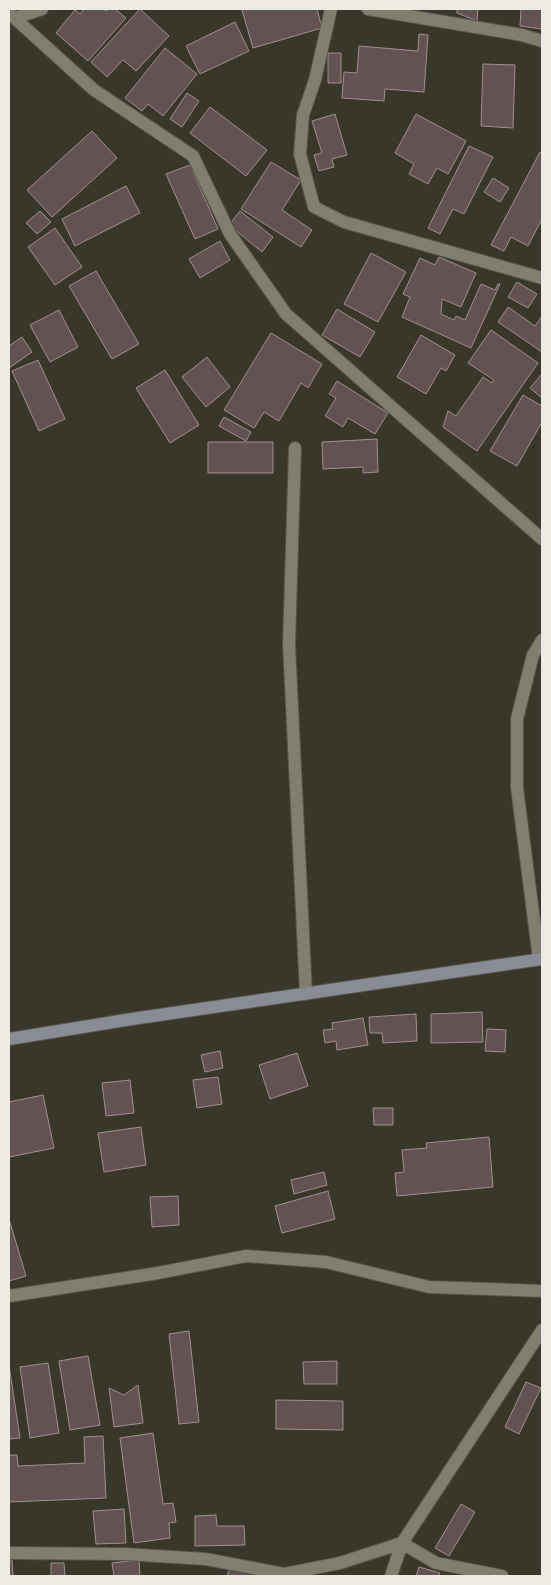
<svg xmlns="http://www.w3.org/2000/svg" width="551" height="1585" viewBox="0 0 551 1585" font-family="'Noto Serif',serif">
<rect width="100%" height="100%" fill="#39362a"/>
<path fill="#625251" stroke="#a2908f" d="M 84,9 L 103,9 L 106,11 L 109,9 L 115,9 L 126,18 L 88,61 L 56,33 L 75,10 L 80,14 Z
M 140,9 L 169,36 L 136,71 L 123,60 L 107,77 L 91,62 Z
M 244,9 L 317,9 L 322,28 L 253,48 L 242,10 Z
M 457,9 L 478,9 L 477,21 L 457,13 Z
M 521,9 L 542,9 L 542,29 L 520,26 Z
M 235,22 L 249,51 L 200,74 L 186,46 Z
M 419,34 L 428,35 L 424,92 L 385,89 L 384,101 L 342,98 L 344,72 L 357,73 L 359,46 L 418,51 Z
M 165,48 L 197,74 L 163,116 L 148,104 L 142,111 L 125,98 Z
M 328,53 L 341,53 L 341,83 L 328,83 Z
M 483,64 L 515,65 L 513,128 L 481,126 Z
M 187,93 L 199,101 L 182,127 L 170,119 Z
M 210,107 L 267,150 L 246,176 L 190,133 Z
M 335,114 L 347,155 L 332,159 L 334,167 L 319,171 L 314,155 L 322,153 L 312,121 Z
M 416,114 L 466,141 L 448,174 L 437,168 L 428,184 L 409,174 L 414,164 L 395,153 Z
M 92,131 L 117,158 L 52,217 L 27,190 Z
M 469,146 L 493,157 L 464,214 L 453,209 L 440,234 L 428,228 Z
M 540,152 L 542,153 L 542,219 L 528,246 L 511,237 L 504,251 L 491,245 Z
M 271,162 L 301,180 L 282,210 L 312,230 L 301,247 L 241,209 Z
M 190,165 L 218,229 L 195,239 L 166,174 Z
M 493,178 L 509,188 L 500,202 L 484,192 Z
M 126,186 L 140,213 L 75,246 L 62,219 Z
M 40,211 L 51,222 L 37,234 L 26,223 Z
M 240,211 L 273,237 L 262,252 L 229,225 Z
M 55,228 L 82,267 L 55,285 L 28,247 Z
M 220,241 L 230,260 L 200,278 L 189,259 Z
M 371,253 L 406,272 L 378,322 L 344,304 Z
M 439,257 L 476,273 L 461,307 L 442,299 L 441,314 L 454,320 L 456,316 L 465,320 L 481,284 L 495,290 L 498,284 L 500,284 L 471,348 L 402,317 L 410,297 L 403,294 L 420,258 L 435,265 Z
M 96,271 L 139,344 L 112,359 L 69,286 Z
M 517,282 L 537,294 L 528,308 L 508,297 Z
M 508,307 L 535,326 L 542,316 L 542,352 L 498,322 Z
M 337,309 L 375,332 L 360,357 L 322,335 Z
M 59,310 L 78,347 L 50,362 L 30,325 Z
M 491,330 L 538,363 L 477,451 L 443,427 L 448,411 L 456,416 L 483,377 L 492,383 L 494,380 L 468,363 Z
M 271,333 L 322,364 L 308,388 L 301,383 L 279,421 L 264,412 L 254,428 L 224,410 Z
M 421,335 L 455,355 L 446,371 L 441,368 L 426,394 L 397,377 Z
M 22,337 L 32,352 L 9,368 L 9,346 Z
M 207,357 L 230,387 L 206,407 L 182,377 Z
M 38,360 L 65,419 L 39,431 L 12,371 Z
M 165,370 L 199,425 L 170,443 L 136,388 Z
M 542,374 L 542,398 L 530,388 Z
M 337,381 L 388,413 L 375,434 L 348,418 L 343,427 L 325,416 L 336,398 L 329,394 Z
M 523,395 L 542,406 L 542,422 L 517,466 L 490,451 Z
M 224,417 L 251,432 L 246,441 L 219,426 Z
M 377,439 L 378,472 L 363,473 L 363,467 L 323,469 L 322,442 Z
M 208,442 L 273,442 L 273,473 L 208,473 Z
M 482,1012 L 483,1042 L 431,1043 L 431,1014 Z
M 416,1014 L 417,1041 L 383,1043 L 382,1033 L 370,1033 L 369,1017 Z
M 363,1018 L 368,1045 L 337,1050 L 336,1041 L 325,1043 L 323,1030 L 333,1029 L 332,1023 Z
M 487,1029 L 506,1030 L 505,1052 L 485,1051 Z
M 220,1051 L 223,1068 L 205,1072 L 201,1055 Z
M 297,1053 L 308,1086 L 270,1099 L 259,1065 Z
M 218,1077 L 222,1104 L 197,1108 L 193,1080 Z
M 130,1080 L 134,1113 L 106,1116 L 102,1083 Z
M 43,1095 L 54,1148 L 9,1157 L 9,1102 Z
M 373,1108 L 393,1108 L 393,1125 L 374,1125 Z
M 141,1127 L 146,1165 L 104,1172 L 98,1133 Z
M 489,1137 L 493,1187 L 397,1196 L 395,1173 L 404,1172 L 402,1150 L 427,1148 L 426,1143 Z
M 324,1172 L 327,1185 L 294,1194 L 291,1180 Z
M 328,1191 L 335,1219 L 282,1233 L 275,1206 Z
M 178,1196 L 179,1225 L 152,1227 L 150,1197 Z
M 9,1219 L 26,1276 L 9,1281 Z
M 189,1331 L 199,1422 L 179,1424 L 169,1334 Z
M 88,1356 L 100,1425 L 70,1430 L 59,1361 Z
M 337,1361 L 337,1384 L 304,1384 L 303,1362 Z
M 48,1363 L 59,1433 L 30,1438 L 20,1367 Z
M 9,1365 L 20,1438 L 9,1439 Z
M 526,1382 L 541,1388 L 519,1434 L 505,1427 Z
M 138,1385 L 143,1423 L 114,1427 L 109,1388 L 124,1395 Z
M 276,1400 L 343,1401 L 343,1430 L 276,1429 Z
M 153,1433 L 163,1504 L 173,1503 L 176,1522 L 169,1523 L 170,1538 L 134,1543 L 120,1438 Z
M 103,1436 L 106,1498 L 9,1502 L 9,1455 L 17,1455 L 18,1466 L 85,1463 L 84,1437 Z
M 461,1504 L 475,1512 L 449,1556 L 435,1548 Z
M 124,1509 L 126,1543 L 96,1544 L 93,1511 Z
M 216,1515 L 217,1526 L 244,1526 L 245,1545 L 195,1546 L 195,1516 Z
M 9,1560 L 12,1560 L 13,1576 L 9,1576 Z
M 139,1560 L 140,1576 L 114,1576 L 112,1563 Z
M 51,1563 L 64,1563 L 65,1576 L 51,1576 Z
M 419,1567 L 440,1573 L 439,1576 L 416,1576 Z
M 230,1568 L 260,1576 L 227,1576 Z"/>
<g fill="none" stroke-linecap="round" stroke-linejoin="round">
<g stroke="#555349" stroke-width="14">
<path id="lane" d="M 295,448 L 289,644 L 306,994"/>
</g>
<g stroke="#555349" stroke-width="14">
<path id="street" d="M 331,9 L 315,80 L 303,115 L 300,154 L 314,207 L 344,222 L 542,278
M 368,9 L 522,35 L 542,41
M 9,13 L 94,90 L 193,156 L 230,234 L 286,314 L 542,539
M 15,18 L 42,9
M 539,959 L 517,788 L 517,719 L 533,655 L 542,640
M 9,1296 L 158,1273 L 246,1256 L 326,1262 L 429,1287 L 542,1291
M 9,1553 L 124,1554 L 206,1559 L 284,1574 L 340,1563 L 402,1543 L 436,1563 L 502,1576
M 391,1576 L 402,1543 L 542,1330"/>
</g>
<g stroke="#555349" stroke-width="14">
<path id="secondary" d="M 9,1039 L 132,1019 L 542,959"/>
</g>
<use href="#lane" stroke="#807e6f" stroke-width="12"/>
<use href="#street" stroke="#807e6f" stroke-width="12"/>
<use href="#secondary" stroke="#898c94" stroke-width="12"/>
</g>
<rect width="551" height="1585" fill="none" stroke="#edebe4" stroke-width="20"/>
</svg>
